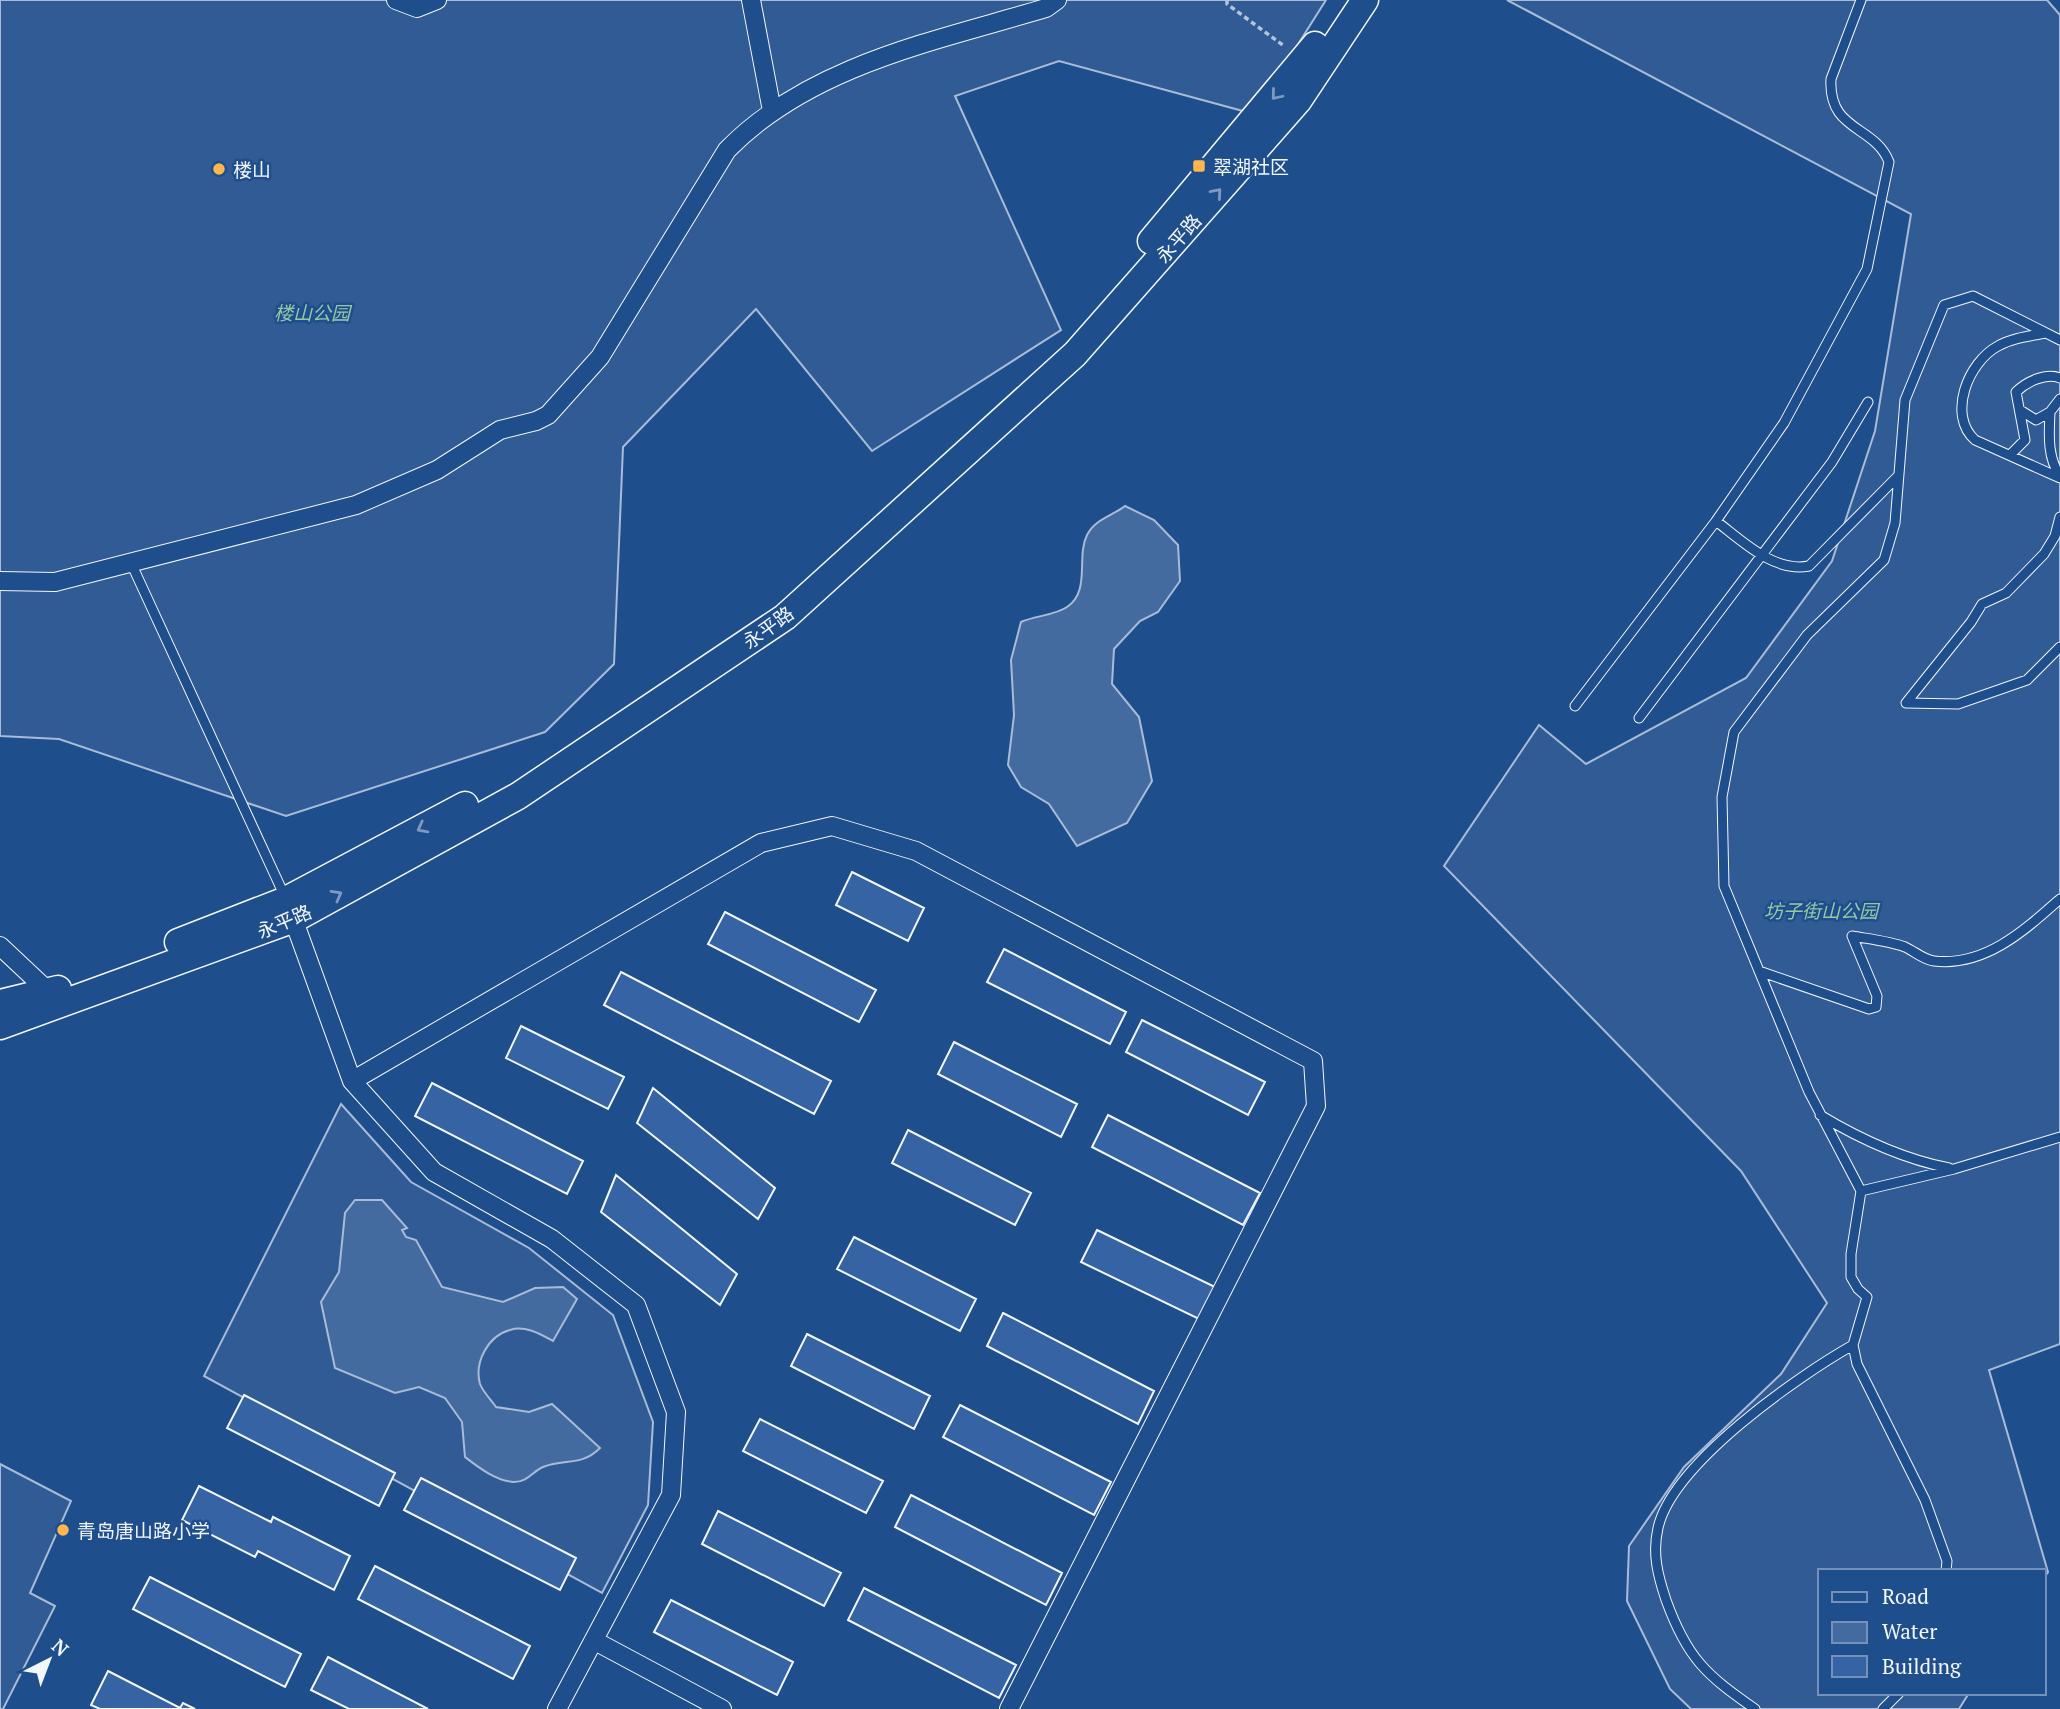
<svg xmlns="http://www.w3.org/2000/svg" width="2060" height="1709" viewBox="0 0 2060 1709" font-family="'PT Serif','Noto Sans SC',serif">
<rect width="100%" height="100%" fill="#1f4e8c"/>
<path fill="#305b95" stroke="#a8bbd7" stroke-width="2" d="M 0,0 L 1326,0 L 1254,114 L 1059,61 L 955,96 L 1061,330 L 872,451 L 756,309 L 623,447 L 614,664 L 545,732 L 286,816 L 59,739 L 0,736 Z
M 1507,0 L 2047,0 L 2060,15 L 2060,1344 L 1989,1370 L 2048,1572 L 2044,1578 L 2044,1571 L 1820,1571 L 1820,1693 L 1969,1693 L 1959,1709 L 1691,1709 L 1670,1689 L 1627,1601 L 1629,1546 L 1684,1467 L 1781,1374 L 1827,1303 L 1741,1171 L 1444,866 L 1539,725 L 1586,764 L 1746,678 L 1832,561 L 1875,431 L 1911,214 Z
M 341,1104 L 411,1182 L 529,1248 L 613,1315 L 653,1422 L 648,1505 L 602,1593 L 204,1376 Z
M 0,1464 L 71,1501 L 30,1593 L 55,1606 L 3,1709 L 0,1709 Z"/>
<path fill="#446ba0" stroke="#a8bbd7" stroke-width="2" d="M 1125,506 L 1154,520 L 1178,545 L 1180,581 L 1158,612 L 1140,621 L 1114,649 L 1112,684 L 1139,717 L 1152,781 L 1127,823 L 1077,846 L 1049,804 L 1021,787 L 1008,765 L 1014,715 L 1011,660 L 1021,622 C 1034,616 1056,615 1067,607 C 1091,591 1076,557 1087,535 C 1095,519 1112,516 1125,506 Z
M 355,1200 L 382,1200 L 407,1228 L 402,1230 L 406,1237 L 416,1240 L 442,1287 L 503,1302 L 535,1288 L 563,1287 L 577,1299 L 553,1341 C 540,1334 525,1325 510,1330 C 488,1336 474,1362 480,1384 C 483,1392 492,1401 496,1407 L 529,1412 L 552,1404 L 600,1448 C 581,1467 565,1458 543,1467 C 533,1471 528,1482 514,1482 C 496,1481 478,1467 465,1457 L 462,1422 L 445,1398 L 419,1387 L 395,1393 L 335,1368 L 321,1302 L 339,1272 L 345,1213 Z"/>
<path fill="#3563a3" stroke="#f2f6ff" stroke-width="2" d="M 852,872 L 924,908 L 908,941 L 836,905 Z
M 725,912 L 876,990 L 859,1022 L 708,944 Z
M 1004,949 L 1126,1012 L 1110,1044 L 987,982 Z
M 621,972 L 831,1081 L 814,1114 L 604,1005 Z
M 1142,1020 L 1265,1082 L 1248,1115 L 1126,1052 Z
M 521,1026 L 624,1077 L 608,1109 L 506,1058 Z
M 954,1042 L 1077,1104 L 1061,1137 L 938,1074 Z
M 432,1083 L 583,1161 L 567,1194 L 415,1116 Z
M 653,1088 L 775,1188 L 758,1219 L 637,1123 Z
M 1108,1115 L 1260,1193 L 1243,1225 L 1092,1147 Z
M 908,1130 L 1031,1193 L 1015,1225 L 892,1163 Z
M 616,1175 L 737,1274 L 720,1305 L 601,1212 Z
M 1097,1230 L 1215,1287 L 1199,1319 L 1081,1262 Z
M 854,1237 L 976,1299 L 960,1331 L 837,1269 Z
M 1003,1313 L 1154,1391 L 1138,1424 L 987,1346 Z
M 807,1334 L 930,1396 L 914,1429 L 791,1366 Z
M 244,1395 L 395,1473 L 379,1506 L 227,1428 Z
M 960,1405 L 1111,1482 L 1094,1515 L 943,1437 Z
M 760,1419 L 883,1481 L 866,1513 L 743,1451 Z
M 421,1478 L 576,1558 L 560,1590 L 404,1510 Z
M 199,1486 L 271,1522 L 273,1517 L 350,1556 L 334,1590 L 258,1551 L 255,1557 L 182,1520 Z
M 911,1495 L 1062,1573 L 1046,1605 L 895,1527 Z
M 718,1511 L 841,1573 L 824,1606 L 702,1544 Z
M 375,1566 L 530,1646 L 513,1679 L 358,1599 Z
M 150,1577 L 301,1654 L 285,1687 L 133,1609 Z
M 864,1588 L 1016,1665 L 999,1698 L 848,1620 Z
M 671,1600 L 793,1662 L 777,1695 L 654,1632 Z
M 328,1657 L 428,1709 L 349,1709 L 311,1690 Z
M 108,1671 L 180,1708 L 183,1703 L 195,1709 L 100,1709 L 91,1705 Z"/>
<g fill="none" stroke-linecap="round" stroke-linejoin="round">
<g stroke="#f2f6ff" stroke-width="11">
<path id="service" d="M 2046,333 C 2030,336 2012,338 1998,346 C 1968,362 1947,415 1975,440 L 2060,478
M 2020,410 L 2036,420 L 2050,412 L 2060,399
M 2050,412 C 2049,434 2047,457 2060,476
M 2010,455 L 2025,440 L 2016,392 C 2026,382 2046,372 2060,378
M 2060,517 L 2055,536 L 2044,554 L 2006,593 L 1982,604 L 1971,622 L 1906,703 L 1958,704 L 2027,680 L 2060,647
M 1716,521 C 1741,540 1774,573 1809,566 L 1897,477
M 131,563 L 286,899
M 1575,706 L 1716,521 L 1784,423 L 1867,269 L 1889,162 C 1875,125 1828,132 1831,79 L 1861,0
M 1639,718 L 1832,462 L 1868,402
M 1759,971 L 1869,1009 L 1876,1007 L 1877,996 L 1852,936 C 1869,939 1889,941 1905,947 C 1914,951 1924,960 1934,961 C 1985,967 2025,930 2060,899
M 1820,1115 C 1860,1139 1903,1159 1949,1168
M 1861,1191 L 1954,1169 L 2060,1137
M 1946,1571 L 1947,1561 L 1925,1500 L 1857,1364 L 1853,1345 L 1867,1297 L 1858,1289 L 1851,1277 L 1851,1254 L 1861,1191 L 1809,1092 L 1724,886 L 1722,797 L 1734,732 L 1807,635 L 1884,560 L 1895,523 L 1905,400 L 1944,305 L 1973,296 L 2060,340
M 1755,1709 C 1706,1675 1687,1658 1666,1600 C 1658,1576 1652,1554 1658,1528 C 1672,1464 1798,1376 1853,1345
M 1883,1709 L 1899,1693"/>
</g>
<g stroke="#f2f6ff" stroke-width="20">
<path id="minor" d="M 396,0 L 417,8 L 437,0
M 751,0 L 772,111
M 0,581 L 55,582 L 356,505 L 437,470 L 500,430 L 536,421 L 548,415 L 600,357 L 727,150 C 810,65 936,41 1046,8 L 1057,0
M 290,910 L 352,1081 L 434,1172 L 552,1239 L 636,1305 L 676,1412 L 671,1495 L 557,1709
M 0,946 L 49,992
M 352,1081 L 761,843 L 832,826 L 916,851 L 1313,1061 L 1316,1106 L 1009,1709
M 595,1641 L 722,1709"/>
</g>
<g stroke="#f2f6ff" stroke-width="29">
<path id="secondary" d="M 1151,241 L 1315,45
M 178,942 L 286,900 L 465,805
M 0,1003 L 58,989
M 0,1026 L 294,919 L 518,796 L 785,617 L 1075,354 L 1298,101 L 1365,0"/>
</g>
<path stroke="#b3c4dc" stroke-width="3.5" stroke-dasharray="5 3.5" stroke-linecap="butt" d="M 1227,0 L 1227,4 L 1284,46"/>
<use href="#service" stroke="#1f4e8c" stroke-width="9"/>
<use href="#minor" stroke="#1f4e8c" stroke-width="18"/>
<use href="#secondary" stroke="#1f4e8c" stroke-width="26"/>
</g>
<defs><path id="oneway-chevron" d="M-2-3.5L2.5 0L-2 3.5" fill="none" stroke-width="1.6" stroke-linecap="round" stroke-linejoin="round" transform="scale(1.75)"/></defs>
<g stroke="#7e9ac0">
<use href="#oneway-chevron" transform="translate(1276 95) rotate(130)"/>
<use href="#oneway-chevron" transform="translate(1217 193) rotate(-49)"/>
<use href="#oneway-chevron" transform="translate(422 828) rotate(152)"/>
<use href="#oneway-chevron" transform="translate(337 895) rotate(-29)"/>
</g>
<g fill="#ffb74d" stroke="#1f4e8c" stroke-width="2.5">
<rect x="1192" y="159" width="14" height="14" rx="3.5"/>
<circle cx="219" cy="169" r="7"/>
<circle cx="63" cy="1530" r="7"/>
</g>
<g text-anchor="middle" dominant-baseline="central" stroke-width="5" stroke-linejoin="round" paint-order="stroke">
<g font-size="19" fill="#f2f6ff" stroke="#1f4e8c" text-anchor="start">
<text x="1213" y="166">翠湖社区</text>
<text x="233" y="169">楼山</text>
<text x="77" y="1530">青岛唐山路小学</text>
</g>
<g font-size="19" fill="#f2f6ff" stroke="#1f4e8c">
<text transform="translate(1178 238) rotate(-49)">永平路</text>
<text transform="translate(768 627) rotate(-36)">永平路</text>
<text transform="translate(284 921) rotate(-23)">永平路</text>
</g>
<g font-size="19" font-style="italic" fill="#97c8a6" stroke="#1f4e8c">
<text x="312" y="312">楼山公园</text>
<text x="1821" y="910">坊子街山公园</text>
</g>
</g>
<rect x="1818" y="1569" width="228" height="126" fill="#1f4e8c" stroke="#7391ba" stroke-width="2"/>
<rect x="1832" y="1592" width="35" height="10" fill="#1f4e8c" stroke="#7391ba" stroke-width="2"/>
<text x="1882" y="1604" font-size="21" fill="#f2f6ff">Road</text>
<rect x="1832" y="1622" width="35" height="21" fill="#446ba0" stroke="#7391ba" stroke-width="2"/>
<text x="1882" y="1639" font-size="21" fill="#f2f6ff">Water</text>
<rect x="1832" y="1656" width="35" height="21" fill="#3563a3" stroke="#7391ba" stroke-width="2"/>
<text x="1882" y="1674" font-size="21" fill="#f2f6ff">Building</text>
<g transform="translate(49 1660) rotate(42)" stroke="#1f4e8c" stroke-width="5" paint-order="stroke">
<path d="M0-5L12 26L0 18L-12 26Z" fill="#f2f6ff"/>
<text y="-10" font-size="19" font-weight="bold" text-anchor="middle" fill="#f2f6ff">N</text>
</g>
</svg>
